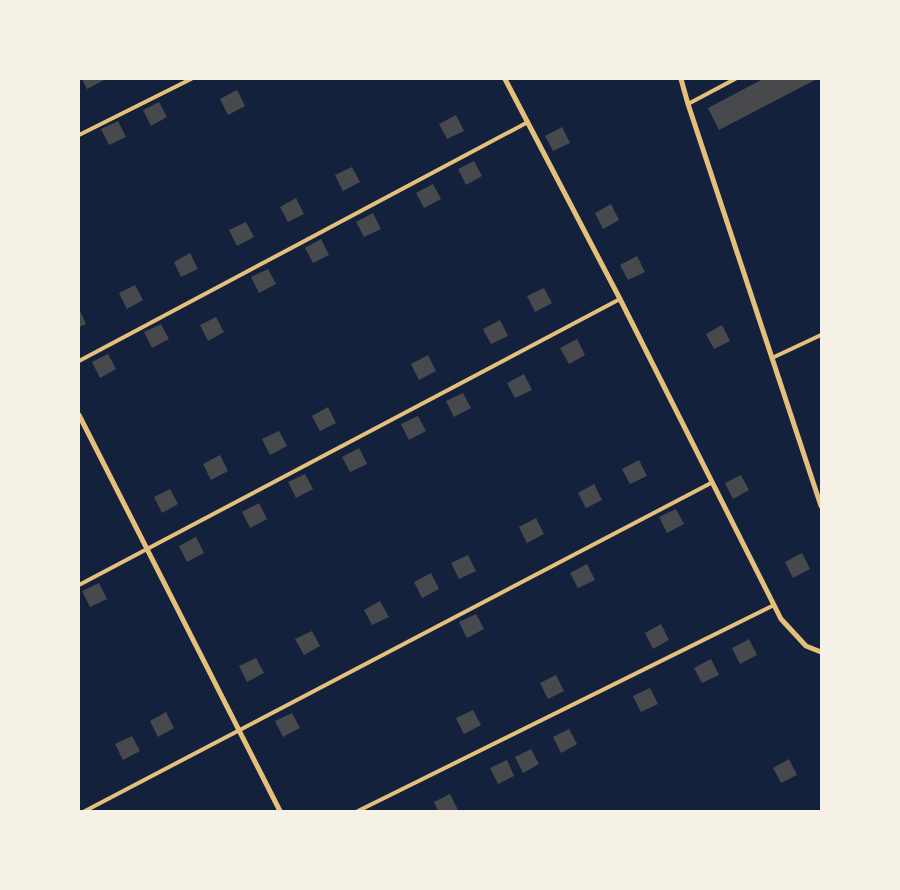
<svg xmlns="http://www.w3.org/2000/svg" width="900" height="890" viewBox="0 0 900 890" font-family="'Nunito Sans',sans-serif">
<rect width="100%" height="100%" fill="#14213d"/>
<path fill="#48494c" d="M 82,79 L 106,79 L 87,89 Z
M 763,79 L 817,79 L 719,130 L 708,108 Z
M 237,90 L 245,106 L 228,115 L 220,99 Z
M 159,102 L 167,117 L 151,126 L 143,110 Z
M 456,115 L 464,131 L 447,139 L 439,124 Z
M 118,121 L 126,137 L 109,145 L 101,129 Z
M 562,127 L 570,143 L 553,151 L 545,136 Z
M 474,161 L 482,176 L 466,185 L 458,169 Z
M 352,167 L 360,182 L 343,191 L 335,175 Z
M 433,184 L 441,199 L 424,208 L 416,193 Z
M 296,198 L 304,214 L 288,222 L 280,207 Z
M 611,204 L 619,220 L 603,229 L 595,213 Z
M 373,213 L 381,229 L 364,237 L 356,222 Z
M 246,222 L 254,237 L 237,246 L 229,230 Z
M 321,239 L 329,255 L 313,263 L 305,248 Z
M 190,253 L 198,269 L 181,277 L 174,262 Z
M 637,256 L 645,272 L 628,280 L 620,265 Z
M 268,269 L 276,284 L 259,293 L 251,277 Z
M 135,285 L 143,300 L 127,309 L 119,293 Z
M 544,288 L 552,303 L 535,312 L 527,296 Z
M 79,309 L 86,324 L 79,327 Z
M 216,317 L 224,332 L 208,341 L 200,325 Z
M 500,320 L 508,336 L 491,344 L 483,329 Z
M 161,324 L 169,339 L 152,348 L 144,332 Z
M 722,325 L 730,341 L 714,349 L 706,334 Z
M 577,339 L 585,355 L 569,364 L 560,348 Z
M 108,354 L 116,369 L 100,378 L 92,362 Z
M 428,355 L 436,371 L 419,380 L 411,364 Z
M 524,374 L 532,390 L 515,398 L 507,383 Z
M 463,393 L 471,408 L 454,417 L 446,401 Z
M 328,407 L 336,423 L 320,431 L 312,416 Z
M 418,416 L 426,431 L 409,440 L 401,424 Z
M 279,431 L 287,446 L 270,455 L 262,439 Z
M 359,448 L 367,464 L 350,472 L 342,457 Z
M 220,455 L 228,471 L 211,480 L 203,464 Z
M 639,460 L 647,476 L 630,484 L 622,469 Z
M 305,474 L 313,489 L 296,498 L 288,482 Z
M 741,475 L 749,490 L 733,499 L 725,483 Z
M 594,484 L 602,500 L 586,508 L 578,493 Z
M 170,489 L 178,504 L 162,513 L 154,497 Z
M 259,503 L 267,519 L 250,528 L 242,512 Z
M 676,509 L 684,524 L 667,533 L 659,517 Z
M 536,518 L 544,534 L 527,543 L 519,527 Z
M 196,537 L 204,553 L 187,562 L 179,546 Z
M 802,553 L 810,569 L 793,578 L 785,562 Z
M 468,555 L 476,571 L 459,579 L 451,563 Z
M 587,564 L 595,580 L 578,588 L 570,573 Z
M 431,573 L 439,589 L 422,598 L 414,582 Z
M 99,583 L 107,599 L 90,607 L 82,591 Z
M 380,601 L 389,617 L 372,625 L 364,610 Z
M 476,614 L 484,629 L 467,638 L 459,622 Z
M 661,624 L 669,640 L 653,649 L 645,633 Z
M 312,631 L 320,646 L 304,655 L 295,639 Z
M 749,639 L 757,655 L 740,664 L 732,648 Z
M 256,658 L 264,673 L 247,682 L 239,666 Z
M 711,659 L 719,675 L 702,683 L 694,668 Z
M 556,675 L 564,691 L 548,699 L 540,683 Z
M 650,688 L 658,704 L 641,712 L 633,696 Z
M 473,710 L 481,725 L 464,734 L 456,718 Z
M 166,712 L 174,728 L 158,737 L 150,721 Z
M 292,713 L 300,728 L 283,737 L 275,721 Z
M 569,729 L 577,744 L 561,753 L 553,737 Z
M 132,736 L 140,751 L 123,760 L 115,744 Z
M 531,749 L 539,764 L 523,773 L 515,757 Z
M 789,759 L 797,775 L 781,783 L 773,768 Z
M 507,760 L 514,776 L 498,784 L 490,768 Z
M 450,794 L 458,810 L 438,811 L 434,802 Z"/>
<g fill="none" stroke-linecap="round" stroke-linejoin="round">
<path stroke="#e5c07b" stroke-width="4" d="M 688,104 L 735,79
M 79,135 L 191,79
M 772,358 L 821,335
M 79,361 L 528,122
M 79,585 L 620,299
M 85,811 L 711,483
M 358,811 L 774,605"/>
<path stroke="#e5c07b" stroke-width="5" d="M 505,79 L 620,299 L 781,619 L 806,646 L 821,652
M 681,79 L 688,104 L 821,506
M 79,415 L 280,811"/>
</g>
<rect width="900" height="890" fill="none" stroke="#f6f1e7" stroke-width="160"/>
</svg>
